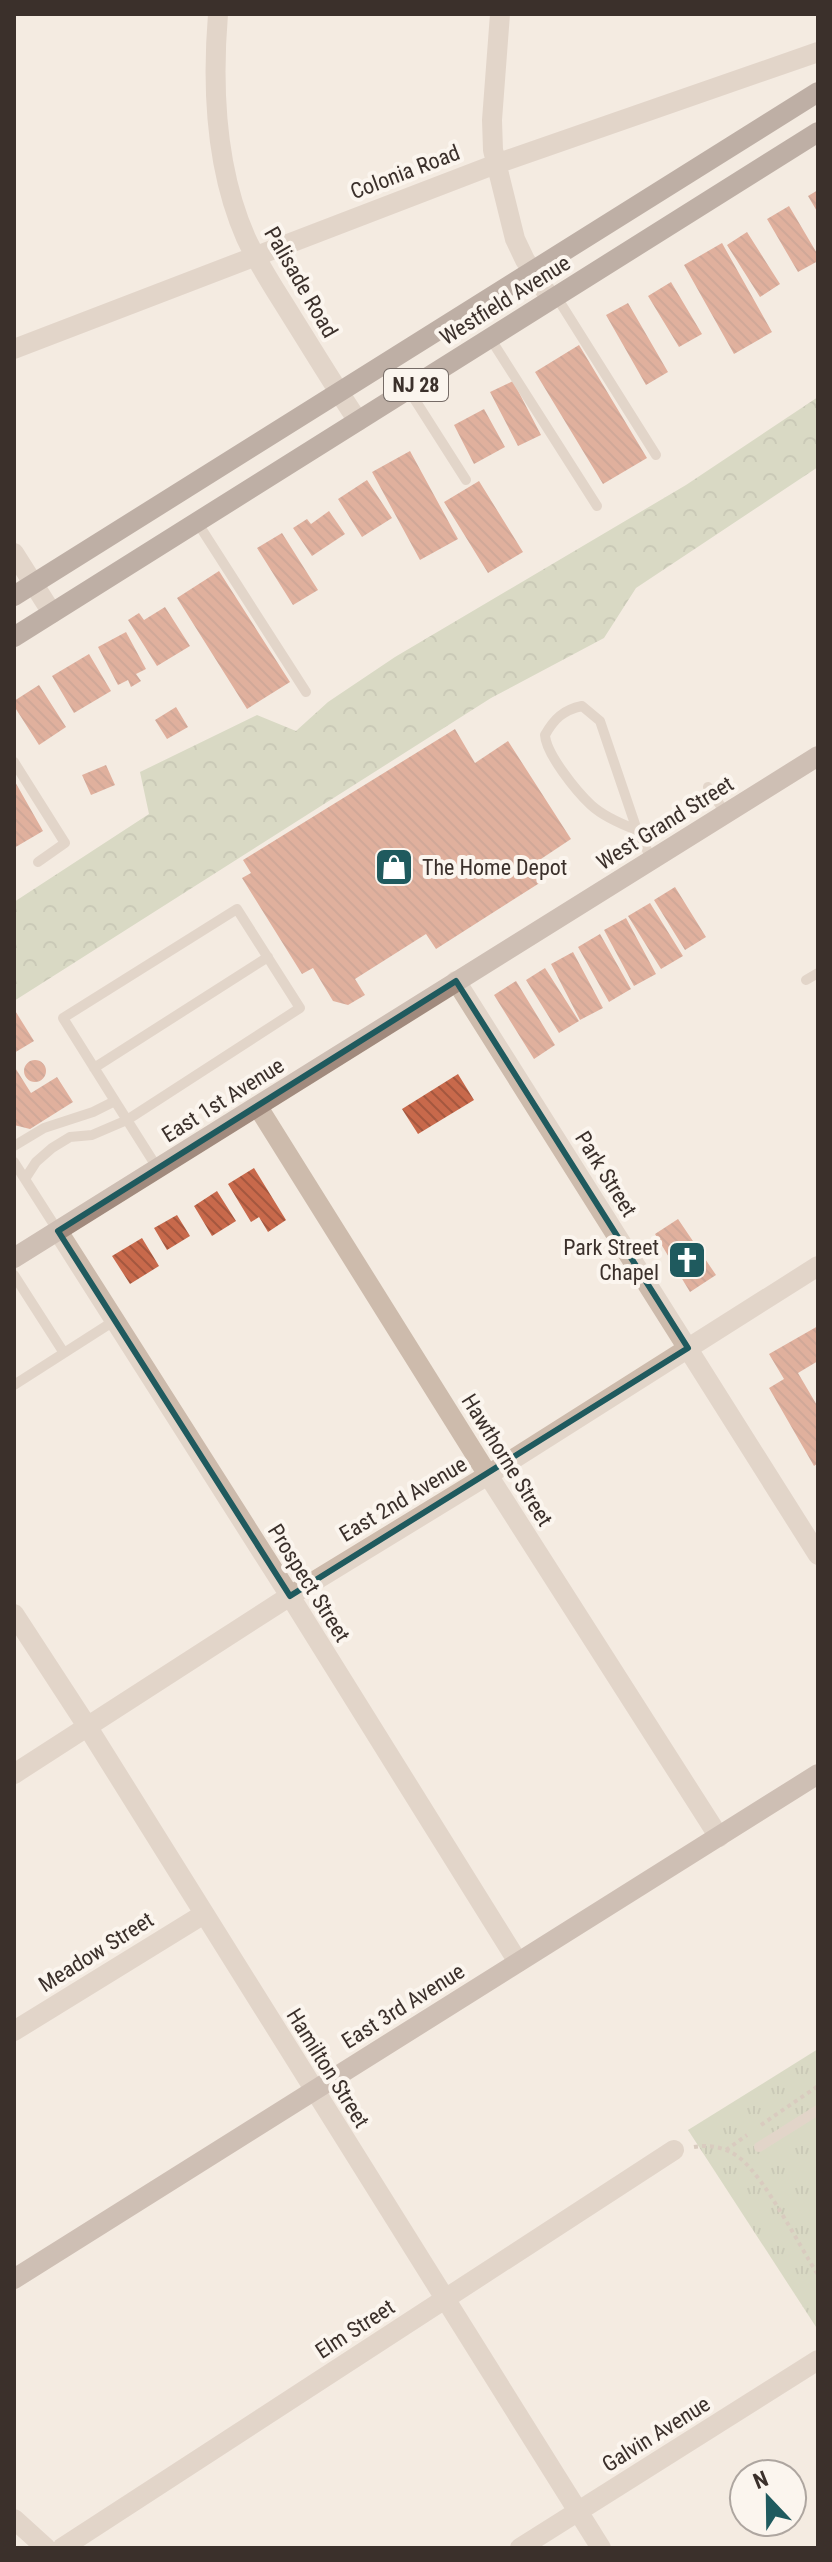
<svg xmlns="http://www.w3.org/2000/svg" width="832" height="2562" viewBox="0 0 832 2562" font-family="'Roboto Condensed',sans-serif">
<defs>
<pattern id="forest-crowns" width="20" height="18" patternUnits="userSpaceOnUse" patternTransform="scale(2)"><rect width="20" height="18" fill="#b8c4a0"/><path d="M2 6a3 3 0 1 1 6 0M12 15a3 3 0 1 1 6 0" fill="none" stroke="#97a083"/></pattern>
<pattern id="park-tufts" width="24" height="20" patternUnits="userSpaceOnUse" patternTransform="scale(2)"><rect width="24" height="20" fill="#b8c4a0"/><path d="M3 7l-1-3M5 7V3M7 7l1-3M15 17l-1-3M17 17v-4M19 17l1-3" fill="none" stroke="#97a083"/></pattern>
<pattern id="building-back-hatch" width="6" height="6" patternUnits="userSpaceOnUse" patternTransform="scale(2)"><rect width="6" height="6" fill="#c8694b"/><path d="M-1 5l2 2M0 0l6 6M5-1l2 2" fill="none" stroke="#a4573f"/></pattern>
</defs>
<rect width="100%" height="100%" fill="#f4ebe1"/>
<path fill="url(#forest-crowns)" d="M 818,397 L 818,467 L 636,588 L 604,638 L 491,698 L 14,1001 L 14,902 L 149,814 L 140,772 L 257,715 L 296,731 L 328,702 L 395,657 L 686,485 Z"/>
<path fill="url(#park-tufts)" d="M 818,2049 L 818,2330 L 688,2130 Z"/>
<path fill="url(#building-back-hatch)" d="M 818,190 L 818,213 L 808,196 Z
M 789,206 L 818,255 L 818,261 L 798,272 L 767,219 Z
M 747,232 L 780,284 L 760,297 L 727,245 Z
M 722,243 L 772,332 L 734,354 L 684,265 Z
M 671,282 L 702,334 L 679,347 L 648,296 Z
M 628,303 L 668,372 L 646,385 L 606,315 Z
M 579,345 L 647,458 L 603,484 L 535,372 Z
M 513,381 L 541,435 L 518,446 L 490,392 Z
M 484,409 L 505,447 L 474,464 L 454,425 Z
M 410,451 L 458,539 L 420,560 L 372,472 Z
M 367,480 L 392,518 L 362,537 L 338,499 Z
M 479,481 L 523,552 L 488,573 L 444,502 Z
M 329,511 L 345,534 L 312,556 L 293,528 L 307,519 L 311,524 Z
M 282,533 L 318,590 L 293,605 L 257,548 Z
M 219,571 L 290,682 L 247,709 L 177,598 Z
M 165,607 L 190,646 L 157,666 L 128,620 L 139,613 L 144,620 Z
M 126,632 L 146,669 L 136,674 L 141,681 L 131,687 L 128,680 L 118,685 L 98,647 Z
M 89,654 L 111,691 L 74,713 L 52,676 Z
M 39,685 L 66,727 L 39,745 L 14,706 L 14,701 Z
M 176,707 L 188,727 L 167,739 L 155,720 Z
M 455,729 L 475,763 L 508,741 L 571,839 L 538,861 L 549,877 L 436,949 L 426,934 L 355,979 L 365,995 L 348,1005 L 333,1001 L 313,968 L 302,974 L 242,878 L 251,873 L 243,860 Z
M 106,765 L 115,785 L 91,795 L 82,775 Z
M 14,780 L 43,831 L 14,848 Z
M 675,887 L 706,937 L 685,950 L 654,900 Z
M 650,903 L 683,956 L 661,969 L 628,916 Z
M 626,918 L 656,974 L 634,986 L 604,930 Z
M 600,934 L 631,989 L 609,1002 L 578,947 Z
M 573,952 L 603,1008 L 580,1020 L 551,964 Z
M 545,968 L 579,1021 L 559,1033 L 526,980 Z
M 516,981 L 555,1045 L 534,1059 L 494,995 Z
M 14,1009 L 34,1041 L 14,1053 Z
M24 1071a11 11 0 1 1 22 0a11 11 0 1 1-22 0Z
M 14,1066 L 31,1093 L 57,1077 L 73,1102 L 30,1129 L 14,1125 Z
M 458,1074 L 474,1100 L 418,1134 L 402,1109 Z
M 254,1168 L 286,1220 L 268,1232 L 259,1217 L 251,1222 L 228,1184 Z
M 217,1191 L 236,1221 L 212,1236 L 194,1206 Z
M 177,1215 L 190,1236 L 167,1250 L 154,1228 Z
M 678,1219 L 716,1275 L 690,1292 L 655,1234 Z
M 142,1238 L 159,1266 L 130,1284 L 112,1256 Z
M 818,1326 L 818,1361 L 798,1373 L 818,1407 L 818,1463 L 814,1466 L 769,1388 L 784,1379 L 769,1354 Z"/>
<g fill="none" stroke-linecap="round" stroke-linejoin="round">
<path stroke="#b9a596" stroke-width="4" stroke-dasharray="4 4" stroke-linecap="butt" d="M 761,2125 L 818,2086
M 694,2147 C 710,2144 728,2148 741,2159 C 766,2180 799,2245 818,2275
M 726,2150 L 747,2135"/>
<path stroke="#cdbbac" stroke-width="10" d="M 556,296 L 656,455
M 490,338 L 597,506
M 408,389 L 466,480
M 197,522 L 306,692
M 14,762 L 65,843 L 38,862
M 708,787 L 726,814
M 637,830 C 621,824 604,817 591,805 C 577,792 546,754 545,735 C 554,719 563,710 582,706 L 600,721 L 637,830 L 652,860
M 806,980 L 818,973
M 94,1068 L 268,957
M 115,1101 L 158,1169
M 14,1146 L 44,1128 L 93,1112 L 115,1101 L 63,1018 L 237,909 L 300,1008 L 127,1120 L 92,1135 L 70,1137 L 52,1148 L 36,1162 L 25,1179
M 14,1162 L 58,1231
M 14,1275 L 64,1353
M 14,1385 L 114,1321
M 759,2147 L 818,2110"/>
<path stroke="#cdbbac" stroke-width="20" d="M 218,14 C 212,87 216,170 246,238 C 259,266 276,291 292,317 C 314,352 335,387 358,421
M 500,14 L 492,120 L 493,150 L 515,239 L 525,260 L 551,299
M 14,349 L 496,164 L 818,52
M 14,553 L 52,613
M 456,981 L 818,1555
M 258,1107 L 488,1475 L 719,1837
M 58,1231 L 290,1596 L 518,1962
M 14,1614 L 87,1726 L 601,2548
M 14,1774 L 290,1596 L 488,1475 L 818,1266
M 14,2031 L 204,1914
M 14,2519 L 46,2548
M 62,2548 L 674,2150
M 520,2548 L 818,2360"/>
<path stroke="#a18a7d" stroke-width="20" d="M 14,1258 L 818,756
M 14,2279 L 818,1774"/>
<path stroke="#7d675c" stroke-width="20" d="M 14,596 L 818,92
M 14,637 L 818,132"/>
</g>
<path d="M0 0H832V2562H0ZM 456,981 L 688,1348 L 290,1596 L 58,1231 Z" fill="#f4ebe1" fill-opacity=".55" fill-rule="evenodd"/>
<path fill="none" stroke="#1f5a5e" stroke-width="6" stroke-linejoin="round" d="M 456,981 L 688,1348 L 290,1596 L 58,1231 Z"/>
<defs>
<g id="shop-square" transform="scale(2)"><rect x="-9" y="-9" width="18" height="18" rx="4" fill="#1f5a5e" stroke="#fbf5ee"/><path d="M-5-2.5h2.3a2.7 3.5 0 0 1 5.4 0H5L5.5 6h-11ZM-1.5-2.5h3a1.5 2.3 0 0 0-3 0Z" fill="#fff"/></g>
<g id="church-square" transform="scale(2)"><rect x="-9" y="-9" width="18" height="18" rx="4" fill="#1f5a5e" stroke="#fbf5ee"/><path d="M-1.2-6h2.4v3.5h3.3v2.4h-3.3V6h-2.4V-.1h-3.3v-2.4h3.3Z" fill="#fff"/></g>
</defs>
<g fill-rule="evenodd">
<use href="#shop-square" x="394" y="867"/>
<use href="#church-square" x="687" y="1260"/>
</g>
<g text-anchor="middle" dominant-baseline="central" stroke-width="8" stroke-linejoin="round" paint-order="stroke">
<rect fill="#fbf5ee" stroke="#756b66" stroke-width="2" x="384" y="369" width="64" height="32" rx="6"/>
<g font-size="20" font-weight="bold" fill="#3b302b">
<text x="416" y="385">NJ 28</text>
</g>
<g font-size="22" fill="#3b302b" stroke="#fbf5ee">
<text transform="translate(405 172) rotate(-21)">Colonia Road</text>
<text transform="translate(301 282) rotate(60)">Palisade Road</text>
<text transform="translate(505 300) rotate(-32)">Westfield Avenue</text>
<text transform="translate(665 823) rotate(-32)">West Grand Street</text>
<text transform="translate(223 1100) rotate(-32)">East 1st Avenue</text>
<text transform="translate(606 1174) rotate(58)">Park Street</text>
<text transform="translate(507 1460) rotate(58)">Hawthorne Street</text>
<text transform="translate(403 1499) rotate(-31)">East 2nd Avenue</text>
<text transform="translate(309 1583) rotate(58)">Prospect Street</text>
<text transform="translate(96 1952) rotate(-32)">Meadow Street</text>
<text transform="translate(403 2006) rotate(-32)">East 3rd Avenue</text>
<text transform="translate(328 2068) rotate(58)">Hamilton Street</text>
<text transform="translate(355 2329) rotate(-33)">Elm Street</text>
<text transform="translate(656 2434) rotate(-32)">Galvin Avenue</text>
</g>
<g font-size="22" fill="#3b302b" stroke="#fbf5ee" text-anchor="start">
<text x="422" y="867">The Home Depot</text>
<text x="659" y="1247" text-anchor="end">Park Street<tspan x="659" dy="25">Chapel</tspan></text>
</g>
</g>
<rect width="832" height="2562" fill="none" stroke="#3b302b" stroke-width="32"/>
<g transform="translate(768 2498) rotate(338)"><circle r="38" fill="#fbf5ee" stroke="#aea6a0" stroke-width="2"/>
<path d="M0-6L14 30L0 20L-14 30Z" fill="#1f5a5e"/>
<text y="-12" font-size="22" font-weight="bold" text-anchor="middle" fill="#3b302b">N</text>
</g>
</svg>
